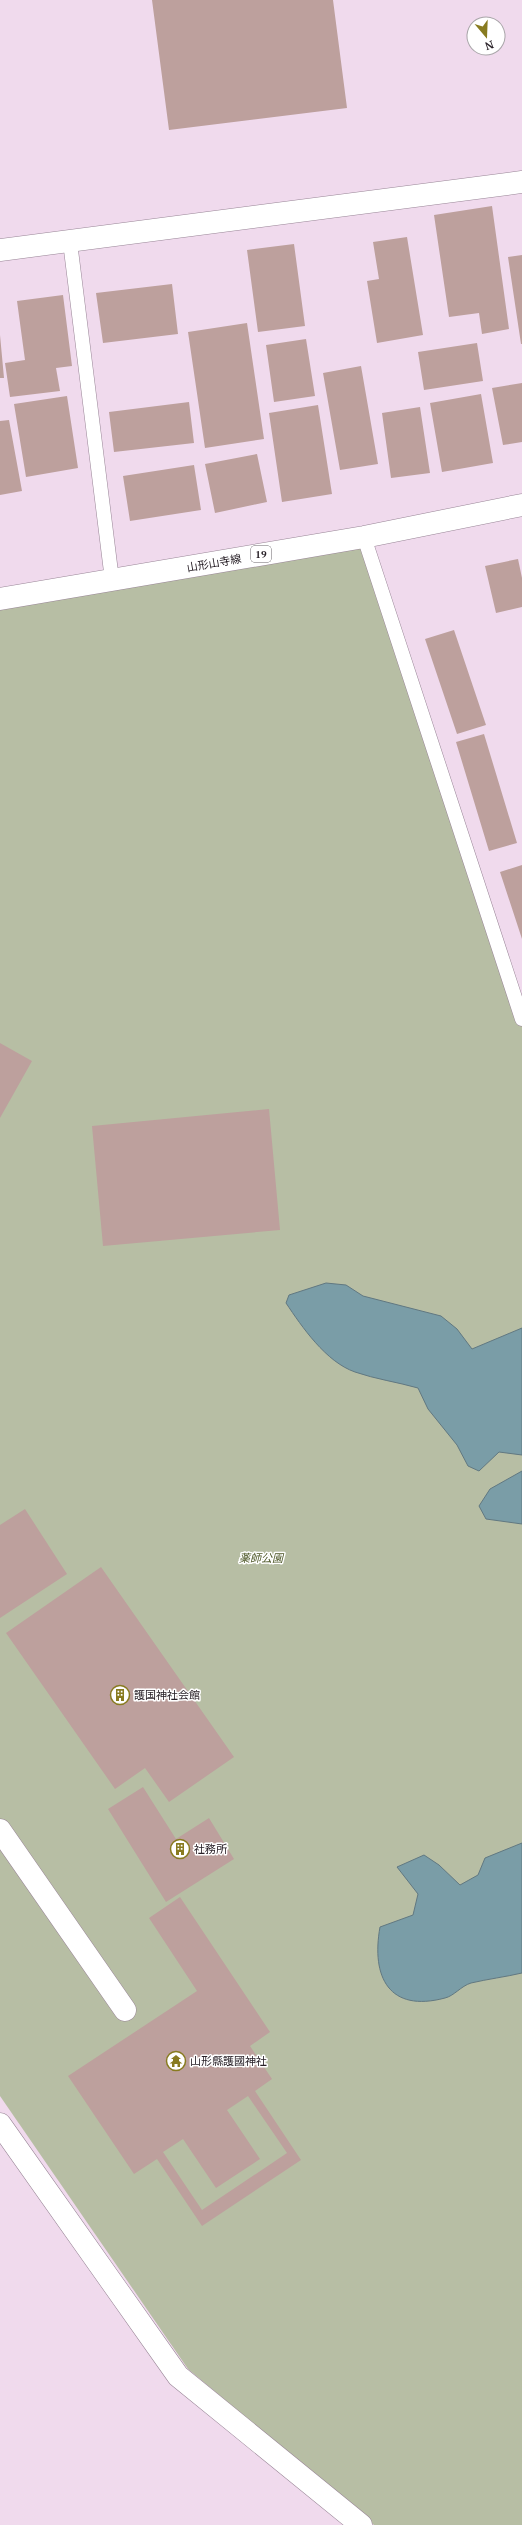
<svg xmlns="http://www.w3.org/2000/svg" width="522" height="2525" viewBox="0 0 522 2525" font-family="'PT Serif','Noto Sans JP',serif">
<rect width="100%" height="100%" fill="#f0daed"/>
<path fill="#b7bea4" d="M 364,537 L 522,1019 L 522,2525 L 374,2525 L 188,2369 L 0,2096 L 0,599 Z"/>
<path fill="#7a9da7" stroke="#617881" d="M 326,1283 L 346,1285 L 363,1296 L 441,1316 L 457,1329 L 472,1349 L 522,1328 L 522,1455 L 499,1452 L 479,1471 L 468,1466 L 457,1445 L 428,1409 L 418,1388 C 397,1382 375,1379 355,1372 C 326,1362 302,1327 286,1303 L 289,1295 Z
M 522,1471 L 522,1524 L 486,1519 L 479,1506 L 490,1489 Z
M 522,1843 L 522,1973 C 505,1977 488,1979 471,1983 C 461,1986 454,1996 445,1998 C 389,2013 371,1977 380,1927 L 413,1915 L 418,1894 L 397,1867 L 424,1855 L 439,1865 L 460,1885 L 478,1875 L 485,1858 Z"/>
<path fill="#bda09d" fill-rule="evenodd" d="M 152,0 L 333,0 L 347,108 L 169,130 Z
M 492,206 L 509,329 L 482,334 L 479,313 L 449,317 L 434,215 Z
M 407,237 L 423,335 L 377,343 L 367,281 L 379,279 L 373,242 Z
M 294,244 L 305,326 L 258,332 L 247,250 Z
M 522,255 L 522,344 L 521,344 L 508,257 Z
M 172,284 L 178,334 L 103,343 L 96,293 Z
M 63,295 L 72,366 L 56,368 L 60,391 L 10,397 L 5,363 L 25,360 L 17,301 Z
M 247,323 L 264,439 L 205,448 L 188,332 Z
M 0,335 L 4,378 L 0,378 Z
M 306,339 L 315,396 L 274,402 L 266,345 Z
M 477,343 L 483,381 L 424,390 L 418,352 Z
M 361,366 L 378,464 L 340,470 L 323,373 Z
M 522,383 L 522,442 L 503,445 L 492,388 Z
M 481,394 L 493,463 L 442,472 L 430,403 Z
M 67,396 L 78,468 L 26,477 L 14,404 Z
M 189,402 L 194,443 L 114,452 L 109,412 Z
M 318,405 L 332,494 L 282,502 L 269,413 Z
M 420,407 L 430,473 L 391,478 L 382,413 Z
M 9,420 L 22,491 L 0,495 L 0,421 Z
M 257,454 L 267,502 L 215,513 L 205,464 Z
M 194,465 L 201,510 L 130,521 L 123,476 Z
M 518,559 L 522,578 L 522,607 L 496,613 L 485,566 Z
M 454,630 L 486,725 L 457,734 L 425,639 Z
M 484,734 L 517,843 L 489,851 L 456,742 Z
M 522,865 L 522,939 L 500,872 Z
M 0,1043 L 32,1061 L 0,1118 Z
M 269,1109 L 280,1230 L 103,1246 L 92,1126 Z
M 25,1509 L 67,1574 L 0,1618 L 0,1525 Z
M 101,1567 L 234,1757 L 169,1802 L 145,1768 L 115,1789 L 6,1633 Z
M 143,1787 L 176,1839 L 209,1818 L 234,1859 L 166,1902 L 108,1809 Z
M 180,1897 L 270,2032 L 250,2046 L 272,2079 L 255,2091 L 301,2160 L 202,2226 L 157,2159 L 134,2174 L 68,2076 L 197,1991 L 149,1918 ZM 248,2096 L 287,2153 L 202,2210 L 163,2152 L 183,2139 L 216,2188 L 260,2159 L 227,2110 Z"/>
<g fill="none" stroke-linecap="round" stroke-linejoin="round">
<g stroke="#988596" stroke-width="15">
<path id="lane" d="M 70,242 L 112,580
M 364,537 L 522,1019"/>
</g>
<g stroke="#988596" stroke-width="23">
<path id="street" d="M 0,250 L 522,182
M 0,1830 L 125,2010
M 0,2124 L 178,2376 L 361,2525"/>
</g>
<g stroke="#988596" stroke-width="23">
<path id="primary" d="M 0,599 L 364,537 L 522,505"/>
</g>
<use href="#lane" stroke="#fff" stroke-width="14"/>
<use href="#street" stroke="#fff" stroke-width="22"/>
<use href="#primary" stroke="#fff" stroke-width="22"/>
</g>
<defs>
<g id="building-ring" transform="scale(1)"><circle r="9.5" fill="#fff" stroke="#887b20" stroke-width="1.5"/><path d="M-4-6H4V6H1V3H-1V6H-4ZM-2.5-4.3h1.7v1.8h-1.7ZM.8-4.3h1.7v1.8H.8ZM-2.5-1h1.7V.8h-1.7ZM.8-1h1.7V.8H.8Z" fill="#887b20"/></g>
<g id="temple-ring" transform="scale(1)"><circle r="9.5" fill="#fff" stroke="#887b20" stroke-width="1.5"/><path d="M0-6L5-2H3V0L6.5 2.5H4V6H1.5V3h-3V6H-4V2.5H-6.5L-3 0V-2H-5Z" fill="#887b20"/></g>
</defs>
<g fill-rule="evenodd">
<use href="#building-ring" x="120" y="1695"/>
<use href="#building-ring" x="180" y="1849"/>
<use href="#temple-ring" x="176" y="2061"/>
</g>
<g text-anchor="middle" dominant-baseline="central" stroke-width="3" stroke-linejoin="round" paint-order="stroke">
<rect fill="#fff" stroke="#686368" stroke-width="1" x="251" y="546" width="20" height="16" rx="3"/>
<g font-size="10" font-weight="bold" fill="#282027">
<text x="261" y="554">19</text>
</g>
<g font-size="11" fill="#282027" stroke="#fff">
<text transform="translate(214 563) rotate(-10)">山形山寺線</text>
</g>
<g font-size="11" font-style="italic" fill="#4f5929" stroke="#fff">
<text x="261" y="1558">薬師公園</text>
</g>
<g font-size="11" fill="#282027" stroke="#fff" text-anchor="start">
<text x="134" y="1695">護国神社会館</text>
<text x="194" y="1849">社務所</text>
<text x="190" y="2061">山形縣護國神社</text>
</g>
</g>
<g transform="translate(486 36) rotate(161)"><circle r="19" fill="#ffffff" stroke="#a9a6a9"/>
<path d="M0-3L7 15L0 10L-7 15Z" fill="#887b20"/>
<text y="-6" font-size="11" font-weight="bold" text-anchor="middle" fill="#282027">N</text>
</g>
</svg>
